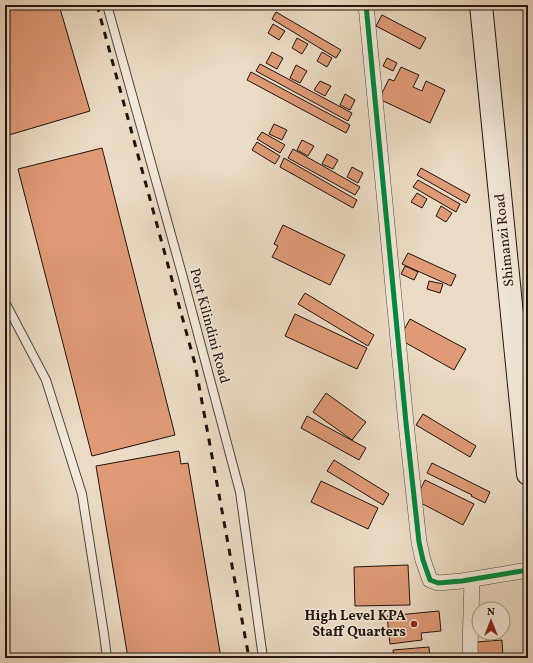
<svg xmlns="http://www.w3.org/2000/svg" width="533" height="663" viewBox="0 0 533 663" font-family="Vollkorn,serif">
<rect width="100%" height="100%" fill="#ebdbc4"/>
<filter id="stains"><feTurbulence type="fractalNoise" baseFrequency=".005" numOctaves="4"/><feColorMatrix values="0 0 0 0 .2 0 0 0 0 .09 0 0 0 0 .02 0 0 0 .5 -.17"/></filter>
<radialGradient id="worn" r=".72"><stop offset=".6" stop-color="#630" stop-opacity="0"/><stop offset="1" stop-color="#630" stop-opacity=".3"/></radialGradient>
<path fill="#e09a76" stroke="#201410" d="M 5,5 L 59,5 L 90,111 L 9,135 L 5,122 Z
M 276,12 L 341,50 L 336,58 L 272,19 Z
M 382,15 L 426,38 L 420,49 L 376,26 Z
M 273,24 L 285,31 L 279,40 L 268,33 Z
M 297,38 L 308,44 L 302,54 L 292,48 Z
M 272,52 L 283,58 L 277,69 L 266,63 Z
M 322,52 L 332,58 L 327,67 L 317,61 Z
M 387,58 L 397,63 L 393,71 L 383,66 Z
M 260,64 L 352,113 L 348,121 L 256,71 Z
M 296,65 L 307,71 L 300,83 L 290,78 Z
M 401,67 L 419,75 L 413,87 L 422,91 L 426,81 L 445,90 L 430,123 L 379,99 L 389,79 L 394,81 Z
M 251,72 L 350,125 L 346,133 L 247,80 Z
M 320,81 L 331,86 L 325,96 L 314,90 Z
M 345,94 L 355,100 L 350,110 L 340,105 Z
M 274,124 L 287,130 L 282,140 L 269,134 Z
M 262,132 L 285,145 L 280,153 L 257,139 Z
M 302,140 L 314,146 L 308,156 L 297,150 Z
M 257,142 L 280,156 L 275,164 L 252,150 Z
M 102,148 L 175,435 L 92,456 L 18,169 Z
M 293,149 L 360,187 L 355,195 L 288,158 Z
M 327,154 L 338,160 L 333,169 L 322,164 Z
M 284,158 L 357,200 L 353,208 L 280,167 Z
M 352,167 L 363,173 L 358,183 L 347,177 Z
M 421,168 L 470,195 L 466,203 L 417,175 Z
M 418,180 L 460,204 L 456,212 L 413,187 Z
M 417,193 L 427,199 L 422,208 L 411,202 Z
M 441,206 L 452,213 L 446,222 L 436,216 Z
M 283,225 L 345,255 L 330,285 L 272,257 L 278,246 L 274,244 Z
M 408,253 L 456,275 L 451,286 L 402,264 Z
M 405,266 L 418,272 L 414,280 L 401,274 Z
M 429,281 L 443,284 L 440,293 L 427,289 Z
M 305,293 L 374,335 L 368,346 L 298,304 Z
M 295,314 L 367,348 L 357,369 L 285,336 Z
M 410,319 L 466,349 L 454,370 L 399,339 Z
M 326,393 L 366,422 L 352,440 L 313,412 Z
M 423,414 L 476,446 L 470,457 L 416,425 Z
M 307,416 L 366,448 L 359,460 L 301,428 Z
M 179,451 L 181,464 L 188,463 L 221,658 L 128,658 L 96,466 Z
M 334,460 L 389,494 L 383,505 L 327,471 Z
M 432,463 L 490,492 L 485,503 L 471,496 L 472,495 L 427,473 Z
M 425,480 L 474,504 L 463,525 L 415,500 Z
M 321,481 L 378,508 L 368,529 L 311,502 Z
M 408,565 L 410,605 L 355,606 L 354,567 Z
M 439,611 L 441,631 L 421,633 L 422,640 L 390,644 L 387,616 Z
M 502,640 L 503,657 L 477,658 L 476,642 Z
M 429,647 L 430,658 L 394,658 L 393,650 Z"/>
<g fill="none" stroke-linecap="round" stroke-linejoin="round">
<g stroke="#53463d" stroke-width="10">
<path id="service" d="M 107,5 L 182,274 L 240,492 L 263,658
M 5,302 L 46,380 L 82,494 L 104,634 L 107,658"/>
</g>
<g stroke="#53463d" stroke-width="16">
<path id="minor" d="M 366,5 L 406,423 L 419,542 L 423,560 L 430,580 L 438,583 L 462,581 L 528,570
M 471,658 L 470,649 L 472,579"/>
</g>
<g stroke="#201410" stroke-width="24">
<path id="secondary" d="M 481,5 L 528,474"/>
</g>
<use href="#service" stroke="#f2e8d9" stroke-width="8"/>
<use href="#minor" stroke="#f2e8d9" stroke-width="15"/>
<use href="#secondary" stroke="#f2e8d9" stroke-width="22"/>
<path stroke="#201410" stroke-width="3" stroke-dasharray="7 7" stroke-linecap="butt" d="M 97,5 L 195,364 L 209,440 L 249,658"/>
<g stroke="#f2e8d9" stroke-width="8">
<path id="cycleway" d="M 366,5 L 406,423 L 419,542 L 423,560 L 430,580 L 438,583 L 462,581 L 528,570"/>
</g>
<use href="#cycleway" stroke="#00873e" stroke-width="5"/>
</g>
<circle fill="#8f2418" stroke="#f2e8d9" stroke-width="1.5" cx="414" cy="624" r="4"/>
<g text-anchor="middle" dominant-baseline="central" stroke-width="3" stroke-linejoin="round" paint-order="stroke">
<g font-size="14" fill="#201410" stroke="#f2e8d9">
<text transform="translate(505 240) rotate(-96)">Shimanzi Road</text>
<text transform="translate(209 326) rotate(75)">Port Kilindini Road</text>
</g>
<g font-size="14" font-weight="bold" fill="#201410" stroke="#f2e8d9" text-anchor="end">
<text x="406" y="616">High Level KPA<tspan x="406" dy="16">Staff Quarters</tspan></text>
</g>
</g>
<rect width="533" height="663" fill="none" stroke="#ebdbc4" stroke-width="20"/>
<rect x="6" y="6" width="521" height="651" fill="none" stroke="#201410" stroke-width="2"/>
<rect x="10" y="10" width="513" height="643" fill="none" stroke="#201410"/>
<g transform="translate(491 621)"><circle r="19" fill="#f2e8d9" stroke="#9e9389"/>
<path d="M0-3L7 15L0 10L-7 15Z" fill="#8f2418"/>
<text y="-6" font-size="11" font-weight="bold" text-anchor="middle" fill="#201410">N</text>
</g>
<rect width="100%" height="100%" filter="url(#stains)"/>
<rect width="100%" height="100%" fill="url(#worn)"/>
</svg>
